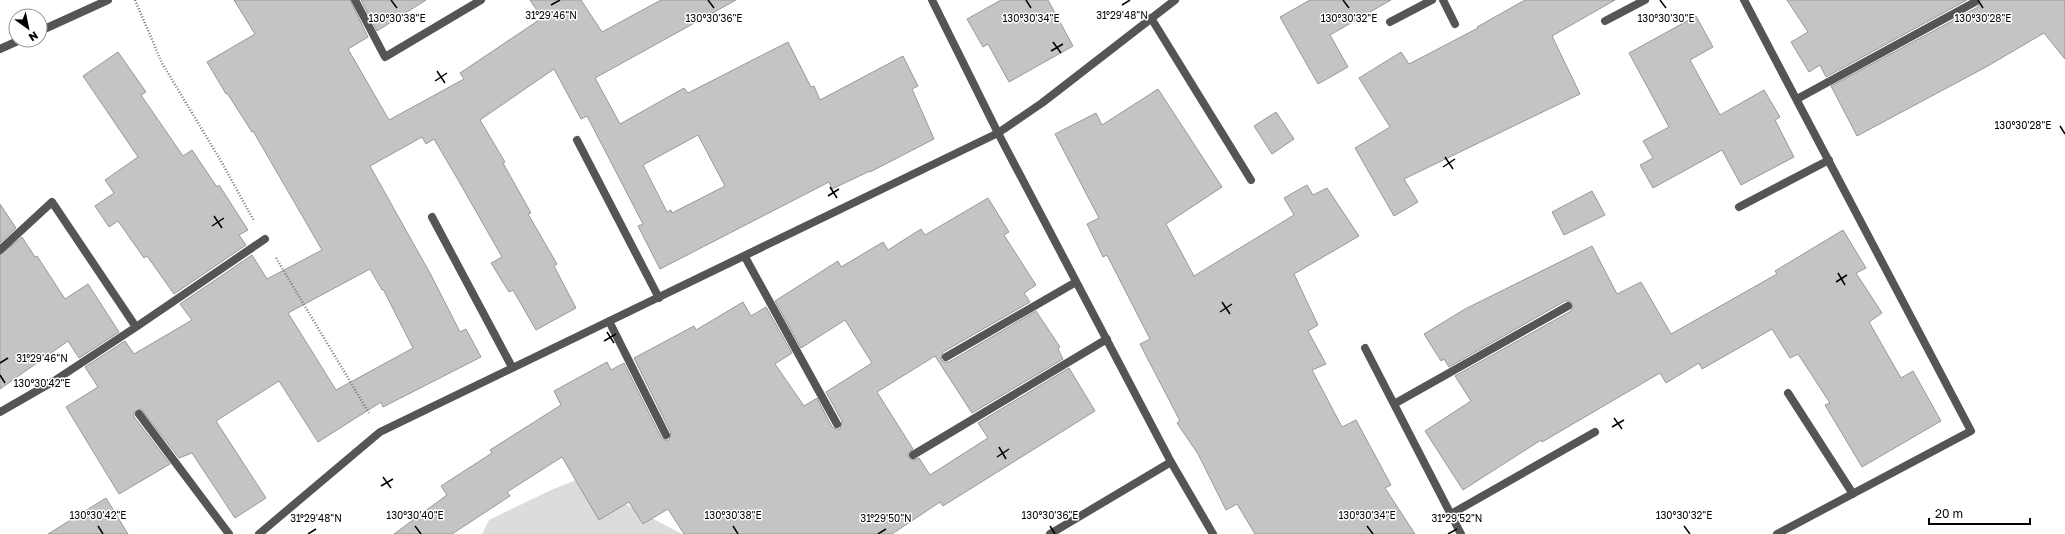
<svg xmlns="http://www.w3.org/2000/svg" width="2065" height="534" viewBox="0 0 2065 534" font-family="'Golos Text',sans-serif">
<rect width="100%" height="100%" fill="#fff"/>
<path fill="#dcdcdc" d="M 591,474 L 610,496 L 682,534 L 482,534 L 489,520 L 551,490 Z"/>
<path fill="#c4c4c4" stroke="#999" fill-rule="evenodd" d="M 234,0 L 350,0 L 368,37 L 348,49 L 389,120 L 464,79 L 460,73 L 542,18 L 530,0 L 581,0 L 602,32 L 661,0 L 736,0 L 595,78 L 620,124 L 684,88 L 688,93 L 788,42 L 811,87 L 814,86 L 820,100 L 903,56 L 918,86 L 912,89 L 934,139 L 870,172 L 870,171 L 832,189 L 829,182 L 660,269 L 638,226 L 643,224 L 587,116 L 581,119 L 554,69 L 480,120 L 505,162 L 503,163 L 531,213 L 528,214 L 557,264 L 554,266 L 576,308 L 536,330 L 513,290 L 509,292 L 491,263 L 502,257 L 457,178 L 434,139 L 426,144 L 422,137 L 370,166 L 431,275 L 460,332 L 466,329 L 481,357 L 383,407 L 381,402 L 318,442 L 279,381 L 216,421 L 266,498 L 235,518 L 192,453 L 179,458 L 141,409 L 134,412 L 134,417 L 170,464 L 119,494 L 66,407 L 98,387 L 85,367 L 125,341 L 134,354 L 192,320 L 180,304 L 252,255 L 267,279 L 322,250 L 253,131 L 252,132 L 227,93 L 226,94 L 207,62 L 255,34 ZM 698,135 L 725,186 L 672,213 L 671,210 L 667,212 L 643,165 ZM 370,269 L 382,290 L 383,289 L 413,348 L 336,390 L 288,313 Z
M 361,0 L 426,0 L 377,31 Z
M 1001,0 L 1048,0 L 1073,46 L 1009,82 L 988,44 L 983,47 L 967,19 Z
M 1310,0 L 1391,0 L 1330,35 L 1348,67 L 1318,84 L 1280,17 Z
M 1525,0 L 1615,0 L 1552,36 L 1580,94 L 1404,179 L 1418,202 L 1394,216 L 1355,148 L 1390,127 L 1359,78 L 1401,52 L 1409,64 L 1478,28 L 1477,27 Z
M 1787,0 L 1967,0 L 1826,77 L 1820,65 L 1809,72 L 1791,42 L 1808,32 Z
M 1980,0 L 2065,0 L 2065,59 L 2044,33 L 1986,67 L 1857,136 L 1831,86 L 1978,7 Z
M 1696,16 L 1713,47 L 1690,60 L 1720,115 L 1764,90 L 1780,117 L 1775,120 L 1794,157 L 1741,185 L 1722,150 L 1653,188 L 1640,165 L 1653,158 L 1643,141 L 1669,127 L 1629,53 Z
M 118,52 L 146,92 L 141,95 L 183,156 L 192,150 L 217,187 L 219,185 L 248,230 L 239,235 L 246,245 L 174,294 L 147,256 L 144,258 L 118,221 L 109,227 L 95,206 L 114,193 L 105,180 L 138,157 L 83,76 Z
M 1158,89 L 1222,187 L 1166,224 L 1194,276 L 1294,215 L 1284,198 L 1307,185 L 1313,195 L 1327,188 L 1359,236 L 1294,274 L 1318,325 L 1308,331 L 1326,364 L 1312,370 L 1342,427 L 1356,420 L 1391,485 L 1385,488 L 1415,534 L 1255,534 L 1237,504 L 1226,510 L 1198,454 L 1177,423 L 1180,421 L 1140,344 L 1150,339 L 1107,255 L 1103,257 L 1087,224 L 1099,218 L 1055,134 L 1096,113 L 1102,125 Z
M 1276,112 L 1294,139 L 1272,154 L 1254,126 Z
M 1592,191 L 1605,215 L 1564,235 L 1552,212 Z
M 988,198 L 1009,232 L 1004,235 L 1036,285 L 1024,293 L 1030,302 L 943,352 L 941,359 L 944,362 L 949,362 L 1036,311 L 1060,347 L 1058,349 L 1063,359 L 972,413 L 935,356 L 877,392 L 913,449 L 908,453 L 908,457 L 913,460 L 919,458 L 930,475 L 988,438 L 978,423 L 1069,368 L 1095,411 L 943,506 L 940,502 L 892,534 L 684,534 L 668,509 L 643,524 L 629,502 L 599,520 L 562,457 L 507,492 L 510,496 L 452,534 L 394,534 L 447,495 L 441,486 L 492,453 L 490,450 L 561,405 L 554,391 L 607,362 L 611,370 L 624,363 L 661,437 L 665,440 L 669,440 L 671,433 L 634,358 L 694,326 L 696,330 L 743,302 L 751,316 L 766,307 L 792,353 L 775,364 L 804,406 L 817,398 L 832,427 L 836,429 L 840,429 L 842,421 L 826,392 L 872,363 L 845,320 L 801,348 L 775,301 L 838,261 L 841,267 L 883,242 L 888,250 L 921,229 L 925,235 Z
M 0,204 L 16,228 L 0,243 Z
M 1843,230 L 1866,268 L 1856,273 L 1882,313 L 1869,322 L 1901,378 L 1913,371 L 1941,421 L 1862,467 L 1825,405 L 1830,403 L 1798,354 L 1790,358 L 1772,329 L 1702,369 L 1699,363 L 1666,383 L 1660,373 L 1542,442 L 1541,440 L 1463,490 L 1425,431 L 1471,401 L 1455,376 L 1571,311 L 1573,306 L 1570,301 L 1565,301 L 1449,367 L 1444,359 L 1441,361 L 1424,334 L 1465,309 L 1592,246 L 1617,294 L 1641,282 L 1671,334 L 1777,274 L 1775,271 Z
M 22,237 L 35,257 L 37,256 L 65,299 L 88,284 L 119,332 L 79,358 L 68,341 L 0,389 L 0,255 Z
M 106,498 L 128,534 L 48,534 Z"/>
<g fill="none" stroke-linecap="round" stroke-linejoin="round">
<path stroke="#777" stroke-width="2.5" stroke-dasharray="1 2" stroke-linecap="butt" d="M 135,0 L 162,63 L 221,161 L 254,221
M 276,258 L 369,413"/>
<path stroke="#555" stroke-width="8" d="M 355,0 L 385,57 L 481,0
M 932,0 L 998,133 L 1171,462 L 1213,534
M 1443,0 L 1455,24
M 1744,0 L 1971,431 L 1777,534
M 1151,18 L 1251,180
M 1605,21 L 1645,0
M 1390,22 L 1432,0
M 40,31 L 108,0
M 0,49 L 20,40
M 1797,99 L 1975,2
M 577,140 L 659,298
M 1739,207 L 1829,160
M 432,217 L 512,367
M 0,250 L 52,202 L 136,327 L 54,381 L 0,412
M 745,257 L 837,424
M 609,321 L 666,435
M 136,327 L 265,239
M 1365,348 L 1461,534
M 946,357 L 1076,282
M 1788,393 L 1853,494
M 1394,404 L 1568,306
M 139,414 L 229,534
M 913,455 L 1107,339
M 1451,514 L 1595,432
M 259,534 L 380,432 L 998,133 L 1042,103 L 1175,0
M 1050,534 L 1171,462"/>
</g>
<path fill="none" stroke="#000" stroke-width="1.5" d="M 391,0 L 397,8M 708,0 L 714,8M 1026,0 L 1031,8M 1343,0 L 1349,8M 1660,0 L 1666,8M 1978,0 L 1983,8M 551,5 L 560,0M 1122,5 L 1130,0M 1053,42 L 1061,53M 1051,51 L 1063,44M 437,71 L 445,83M 435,81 L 447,73M 2060,126 L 2065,134M 1445,157 L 1453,169M 1443,167 L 1455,159M 830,187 L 837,198M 828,196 L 839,189M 214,216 L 222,228M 212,226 L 224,218M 1838,273 L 1845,285M 1836,282 L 1847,275M 1222,302 L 1230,314M 1220,312 L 1232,304M 607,332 L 614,343M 604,341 L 616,334M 0,363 L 8,358M 0,375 L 5,383M 1614,418 L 1622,429M 1612,427 L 1624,420M 999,447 L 1006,459M 997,457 L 1009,449M 383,477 L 391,488M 381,486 L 393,479M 98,526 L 103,534M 415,526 L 421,534M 733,526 L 738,534M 1050,526 L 1055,534M 1367,526 L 1373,534M 1684,526 L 1690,534M 308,534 L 316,529M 878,534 L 886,529M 1448,534 L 1457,529"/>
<g font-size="10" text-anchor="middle" fill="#000" stroke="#fff" stroke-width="3" stroke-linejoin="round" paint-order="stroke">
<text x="551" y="19">31°29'46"N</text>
<text x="1122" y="19">31°29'48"N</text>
<text x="397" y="22">130°30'38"E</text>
<text x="714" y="22">130°30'36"E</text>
<text x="1031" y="22">130°30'34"E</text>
<text x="1349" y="22">130°30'32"E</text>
<text x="1666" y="22">130°30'30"E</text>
<text x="1983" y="22">130°30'28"E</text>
<text x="2023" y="129">130°30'28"E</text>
<text x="42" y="362">31°29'46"N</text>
<text x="42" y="387">130°30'42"E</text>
<text x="98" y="519">130°30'42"E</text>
<text x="415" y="519">130°30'40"E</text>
<text x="733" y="519">130°30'38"E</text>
<text x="1050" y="519">130°30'36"E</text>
<text x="1367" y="519">130°30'34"E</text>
<text x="1684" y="519">130°30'32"E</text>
<text x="316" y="522">31°29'48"N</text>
<text x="886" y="522">31°29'50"N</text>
<text x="1457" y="522">31°29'52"N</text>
</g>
<g transform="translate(28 28) rotate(147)"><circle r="19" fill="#ffffff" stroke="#999999"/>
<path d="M0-3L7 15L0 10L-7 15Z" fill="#000000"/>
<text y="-6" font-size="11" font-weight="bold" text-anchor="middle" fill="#000000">N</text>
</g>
<path d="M1929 518v6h101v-6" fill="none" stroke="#000000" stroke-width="2"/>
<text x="1935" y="518" font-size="12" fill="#000000" stroke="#ffffff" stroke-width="3" paint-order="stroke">20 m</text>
</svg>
